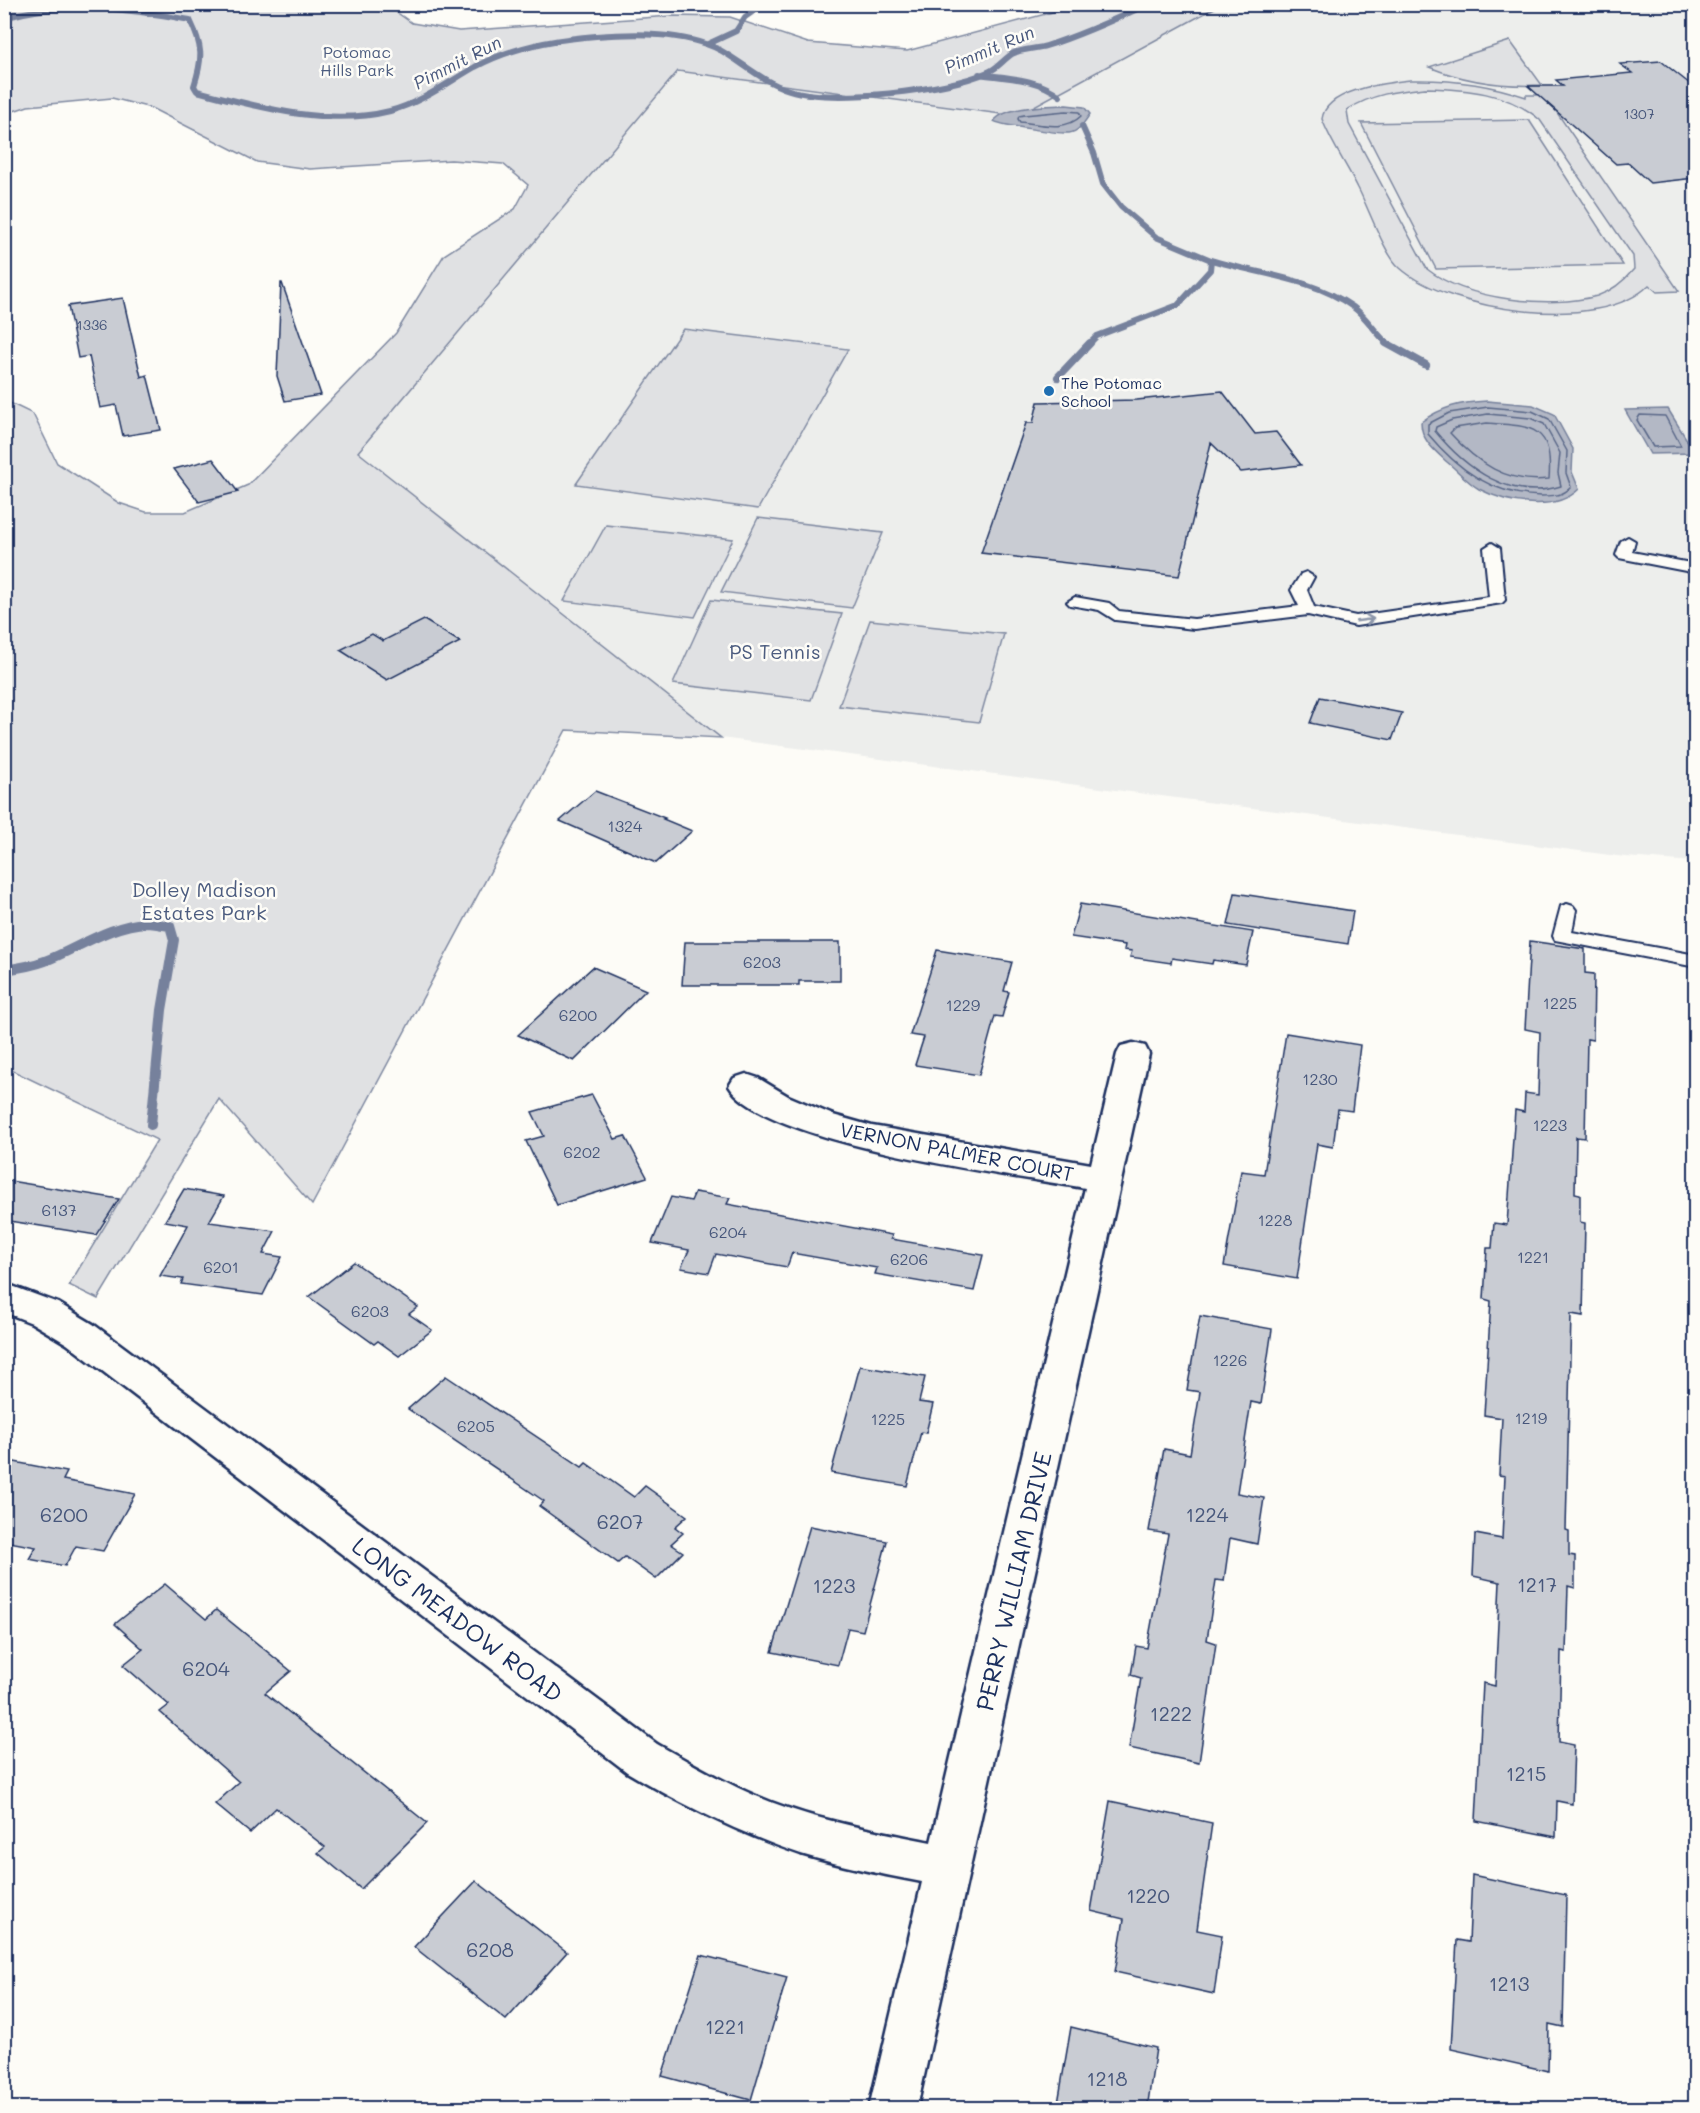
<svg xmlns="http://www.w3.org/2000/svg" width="1700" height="2113" viewBox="0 0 1700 2113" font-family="Mali,sans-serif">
<rect width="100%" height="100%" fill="#fdfcf7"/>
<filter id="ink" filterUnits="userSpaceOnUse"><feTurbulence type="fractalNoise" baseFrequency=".0167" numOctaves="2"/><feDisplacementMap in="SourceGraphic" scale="12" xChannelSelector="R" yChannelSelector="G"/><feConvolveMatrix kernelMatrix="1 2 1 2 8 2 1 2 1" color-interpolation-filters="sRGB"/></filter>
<g filter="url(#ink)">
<path fill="#edeeec" d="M 1220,5 L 1695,5 L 1695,862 L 1625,857 L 721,738 L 358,452 L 446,330 L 678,71 L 1016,116 Z"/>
<path fill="#e0e1e3" stroke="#7e88a0" stroke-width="1.5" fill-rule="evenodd" d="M 5,5 L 386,5 L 412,23 L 459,31 L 671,16 L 730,17 L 808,43 L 907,51 L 1079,5 L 1220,5 L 1016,116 L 678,71 L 358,452 L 721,738 L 566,730 L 312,1205 L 219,1099 L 98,1299 L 69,1285 L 157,1140 L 5,1067 L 4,400 L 33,414 L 57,463 L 119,503 L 146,512 L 185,512 L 248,485 L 396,333 L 444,255 L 515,209 L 528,185 L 503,164 L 451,160 L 310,169 L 257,162 L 151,108 L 112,98 L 28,106 L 5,114 Z
M 1510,41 L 1542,85 C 1502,87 1466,82 1429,67 Z
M 1410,80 C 1450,79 1489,84 1526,97 L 1526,95 L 1545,95 L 1679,291 L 1657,292 L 1649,285 C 1601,334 1448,311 1400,268 C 1385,256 1368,207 1358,188 C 1347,165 1331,143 1322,119 C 1326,89 1387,83 1410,80 ZM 1425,88 C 1466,89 1508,92 1540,120 L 1633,256 L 1634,269 C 1624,281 1612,291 1597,296 C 1550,309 1466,300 1427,269 L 1349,124 L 1347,110 C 1372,94 1396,91 1425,88 Z
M 1529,120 L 1623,265 L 1436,269 L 1361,123 Z
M 683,329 L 848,349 L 758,509 L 576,484 Z
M 758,518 L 883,533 L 852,608 L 721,592 Z
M 606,525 L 733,539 L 695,617 L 564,601 Z
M 711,600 L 842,614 L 811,700 L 673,684 Z
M 870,620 L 1004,634 L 979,722 L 839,706 Z"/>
<path fill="#b3b8c5" stroke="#76819c" stroke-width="1.5" d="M 1066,105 L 1084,107 L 1090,114 C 1085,121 1079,132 1069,133 C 1062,134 998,125 994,121 C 1005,106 1048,106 1066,105 Z
M 1487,401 L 1533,405 L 1554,414 L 1573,449 L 1572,472 L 1579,489 C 1555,513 1506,503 1479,489 C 1467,482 1457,470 1447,462 C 1434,450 1421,440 1421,422 C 1441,407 1462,402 1487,401 Z
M 1668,409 L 1695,453 L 1650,454 L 1625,410 Z"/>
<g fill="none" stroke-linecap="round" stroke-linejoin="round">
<path stroke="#586687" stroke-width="1.5" d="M 1066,111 L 1079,112 L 1081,116 C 1065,132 1040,124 1020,122 L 1018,119 L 1019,116 L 1024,115 Z
M 1488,407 L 1532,411 L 1549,419 L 1567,451 L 1566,473 L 1571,487 C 1563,496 1553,496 1541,496 C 1493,495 1458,470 1428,434 L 1428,424 L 1449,413 Z
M 1488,414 L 1530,418 L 1544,424 L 1560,453 L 1558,473 L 1561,486 C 1511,502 1465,468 1435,431 L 1436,427 L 1452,420 Z
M 1640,415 L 1665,416 L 1681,446 L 1653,447 L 1637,420 Z
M 1487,423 C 1533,426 1553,426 1549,479 C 1507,484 1477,463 1450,433 L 1455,428 Z"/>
<path stroke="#76819c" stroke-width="6" d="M 4,18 C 62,0 130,9 190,20 C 203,47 203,58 194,86 L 197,91 C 258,107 327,127 390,111 C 421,103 447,83 475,67 C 512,47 554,39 596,36 C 635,33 684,32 720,50 C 743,63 763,82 789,90 C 833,104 946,91 988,72 C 998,68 1003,60 1012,54 C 1020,49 1036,49 1046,46 C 1081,35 1114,20 1148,4
M 708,44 L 736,31 L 745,17 L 755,10 L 756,4
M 979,74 C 1006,78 1038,78 1060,96
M 1082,126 L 1094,153 L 1103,184 L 1121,207 L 1156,237 L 1211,260 L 1210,270 L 1178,305 L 1097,336 L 1089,344
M 1211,260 C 1257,274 1313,278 1353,307 C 1367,317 1375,333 1388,344"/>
<path stroke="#76819c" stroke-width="8" d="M 1386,343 L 1426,365
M 1058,377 L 1090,343"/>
<path stroke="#76819c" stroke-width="10" d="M 4,970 C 18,968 32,966 45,961 C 79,948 109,925 147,923 C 154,923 162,925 170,926 L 174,940 L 162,1010 L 151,1125"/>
</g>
<path fill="#c9ccd3" stroke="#1b2f5e" stroke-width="1.5" d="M 1661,61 L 1695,88 L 1695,178 L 1650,183 L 1628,163 L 1616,164 L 1528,86 L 1563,86 L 1556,80 L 1632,73 L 1620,64 Z
M 281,283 L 282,283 L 321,395 L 285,401 L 277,376 Z
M 123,298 L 141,377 L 147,375 L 161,430 L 123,436 L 116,405 L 100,408 L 89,356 L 78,358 L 68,306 Z
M 1222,391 L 1255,434 L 1276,432 L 1301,465 L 1241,472 L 1211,443 L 1179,576 L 981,553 L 1026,423 L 1033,423 L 1038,402 L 1137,400 Z
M 213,459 L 238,492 L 199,502 L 174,469 Z
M 424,620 L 460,642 L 387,680 L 340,650 L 372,634 L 383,641 Z
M 1320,697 L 1402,713 L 1392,740 L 1310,723 Z
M 595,791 L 665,818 L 663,819 L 692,831 L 656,863 L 560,821 Z
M 1235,893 L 1353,911 L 1348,944 L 1228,925 Z
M 1080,904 L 1253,932 L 1246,965 L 1213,960 L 1212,964 L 1172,958 L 1171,963 L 1130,957 L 1132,951 L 1124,950 L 1125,945 L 1071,937 Z
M 1530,941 L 1585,949 L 1585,973 L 1594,974 L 1593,1040 L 1587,1039 L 1585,1138 L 1576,1137 L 1575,1193 L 1580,1194 L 1580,1222 L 1585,1223 L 1583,1316 L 1571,1314 L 1566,1530 L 1569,1531 L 1569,1555 L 1575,1556 L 1575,1588 L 1568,1586 L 1566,1652 L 1561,1651 L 1559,1742 L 1574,1745 L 1572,1804 L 1557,1801 L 1556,1837 L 1476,1821 L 1483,1683 L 1495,1686 L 1500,1582 L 1473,1576 L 1475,1534 L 1502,1539 L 1505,1476 L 1499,1475 L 1502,1418 L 1484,1415 L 1491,1301 L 1484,1299 L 1487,1248 L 1492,1248 L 1494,1223 L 1507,1225 L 1515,1110 L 1524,1112 L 1525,1093 L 1538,1095 L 1540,1032 L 1525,1029 Z
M 685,942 L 840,942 L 840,981 L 799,981 L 799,985 L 682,985 Z
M 937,950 L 1012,962 L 1004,991 L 1009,992 L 1002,1017 L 995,1016 L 979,1075 L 915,1065 L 924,1037 L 910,1035 Z
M 593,967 L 646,990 L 574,1061 L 518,1035 Z
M 1286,1033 L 1360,1045 L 1352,1111 L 1338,1109 L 1333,1147 L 1317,1144 L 1297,1279 L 1224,1266 L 1241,1171 L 1264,1174 Z
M 592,1095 L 615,1139 L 625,1136 L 647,1177 L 557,1205 L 526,1141 L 544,1136 L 532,1112 Z
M 4,1180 L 119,1199 L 96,1235 L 4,1220 Z
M 184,1189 L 224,1196 L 209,1222 L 275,1231 L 263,1254 L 282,1257 L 263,1295 L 181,1284 L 183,1279 L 160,1276 L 188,1225 L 165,1221 Z
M 695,1192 L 730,1198 L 727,1204 L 892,1235 L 891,1239 L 983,1255 L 974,1291 L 875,1274 L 877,1268 L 792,1253 L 787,1267 L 716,1254 L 709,1273 L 681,1268 L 689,1250 L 652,1243 L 671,1197 L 691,1201 Z
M 354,1262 L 418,1307 L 409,1314 L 432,1330 L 399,1356 L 378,1341 L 374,1344 L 309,1297 Z
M 1200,1316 L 1272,1329 L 1261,1404 L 1251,1402 L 1237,1493 L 1264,1498 L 1257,1544 L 1230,1538 L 1224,1581 L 1216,1580 L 1207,1640 L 1216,1643 L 1199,1763 L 1129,1748 L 1141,1678 L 1131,1675 L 1136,1646 L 1147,1648 L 1168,1534 L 1149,1531 L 1164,1449 L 1190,1454 L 1200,1392 L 1187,1390 Z
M 860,1366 L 925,1377 L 919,1402 L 933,1404 L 926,1433 L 921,1432 L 907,1486 L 831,1473 Z
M 446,1376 L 582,1467 L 586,1463 L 634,1497 L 645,1486 L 687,1516 L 675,1527 L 683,1533 L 671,1544 L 683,1552 L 656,1579 L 625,1557 L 618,1563 L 539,1506 L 544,1501 L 408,1409 Z
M 4,1460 L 67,1472 L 63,1480 L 135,1494 L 103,1551 L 76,1546 L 65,1566 L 29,1559 L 36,1547 L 4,1541 Z
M 810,1526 L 887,1541 L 863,1631 L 848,1628 L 838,1665 L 772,1652 Z
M 165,1584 L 206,1619 L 216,1610 L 291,1671 L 265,1693 L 427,1823 L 361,1889 L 318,1853 L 325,1847 L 276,1808 L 250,1833 L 215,1804 L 239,1782 L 160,1712 L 169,1705 L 123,1665 L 143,1649 L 115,1624 Z
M 1110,1801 L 1212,1823 L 1197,1930 L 1222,1935 L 1214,1994 L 1115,1972 L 1124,1919 L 1091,1911 Z
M 1472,1875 L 1566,1895 L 1563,2027 L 1549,2024 L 1548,2071 L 1451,2049 L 1457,1940 L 1469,1942 Z
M 476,1881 L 567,1952 L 506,2020 L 414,1947 Z
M 701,1955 L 787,1977 L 751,2100 L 662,2076 Z
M 1071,2027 L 1156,2048 L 1147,2109 L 1057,2109 Z"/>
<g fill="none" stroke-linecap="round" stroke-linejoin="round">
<g stroke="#1b2f5e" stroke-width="4">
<path id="service" d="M 1628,537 L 1635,541 L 1632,552 L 1696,564 L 1696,573 L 1619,558 L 1616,555 L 1621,541 Z
M 1492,543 L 1500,548 L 1505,600 L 1502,603 L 1356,626 L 1308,615 L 1194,629 L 1115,620 L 1099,610 L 1070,605 L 1067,602 L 1075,597 L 1109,603 L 1119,611 L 1194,619 L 1299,606 L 1291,590 L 1301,574 L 1306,572 L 1314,577 L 1307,590 L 1314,607 L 1356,616 L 1489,597 L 1484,548 Z
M 1567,904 L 1573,906 L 1576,910 L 1572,932 L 1696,955 L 1696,967 L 1555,940 L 1553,936 L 1561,906 Z"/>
</g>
<g stroke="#1b2f5e" stroke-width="5">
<path id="minor" d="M 1133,1043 L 1145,1046 L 1149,1054 L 917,2108 L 869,2108 L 922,1882 C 881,1874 840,1866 801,1854 C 739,1833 683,1805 627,1772 L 67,1344 L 32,1323 L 4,1312 L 4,1283 L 58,1303 L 93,1324 L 657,1744 C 694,1765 732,1787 771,1802 C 823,1822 877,1831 931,1842 L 1085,1188 C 1015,1176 764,1144 729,1086 L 734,1078 L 746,1074 L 758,1078 L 788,1096 L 833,1115 L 872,1126 L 1091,1164 L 1117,1054 L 1121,1046 Z"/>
</g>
<use href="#service" fill="#fdfcf7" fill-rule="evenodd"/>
<use href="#minor" fill="#fdfcf7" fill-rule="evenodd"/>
</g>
<defs><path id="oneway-shaft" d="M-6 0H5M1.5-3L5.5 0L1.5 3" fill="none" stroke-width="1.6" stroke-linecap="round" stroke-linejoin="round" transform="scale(1.5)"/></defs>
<use stroke="#8c96aa" href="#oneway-shaft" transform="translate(1365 620) rotate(-8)"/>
</g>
<circle fill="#1f6fb2" stroke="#fdfcf7" stroke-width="2" cx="1049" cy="391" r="6"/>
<g text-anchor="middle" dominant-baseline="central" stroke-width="5" stroke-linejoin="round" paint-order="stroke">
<g font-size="14" fill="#46567b">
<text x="1639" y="113">1307</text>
<text x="92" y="324">1336</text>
</g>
<g font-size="16" fill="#4c5c7f" stroke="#fdfcf7">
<text x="357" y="51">Potomac<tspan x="357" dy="18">Hills Park</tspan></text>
</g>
<g font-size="16" fill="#1b2f5e" stroke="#fdfcf7" text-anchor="start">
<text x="1061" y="382">The Potomac<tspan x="1061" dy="18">School</tspan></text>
</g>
<g font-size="16" fill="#46567b">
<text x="625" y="825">1324</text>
<text x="762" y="961">6203</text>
<text x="1560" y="1002">1225</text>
<text x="963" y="1004">1229</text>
<text x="578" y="1014">6200</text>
<text x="1320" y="1078">1230</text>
<text x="1550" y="1124">1223</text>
<text x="582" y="1151">6202</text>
<text x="59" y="1209">6137</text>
<text x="1275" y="1219">1228</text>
<text x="728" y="1231">6204</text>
<text x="1533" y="1256">1221</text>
<text x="909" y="1258">6206</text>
<text x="221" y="1266">6201</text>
<text x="370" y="1310">6203</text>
<text x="1230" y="1359">1226</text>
<text x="1531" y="1417">1219</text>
<text x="888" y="1418">1225</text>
<text x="476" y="1425">6205</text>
</g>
<g font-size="18" font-style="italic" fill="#49587d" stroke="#fdfcf7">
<text transform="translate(989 49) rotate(-23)">Pimmit Run</text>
<text transform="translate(457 62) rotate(-27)">Pimmit Run</text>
</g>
<g font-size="20" fill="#4c5c7f" stroke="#fdfcf7">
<text x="775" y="651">PS Tennis</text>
<text x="204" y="889">Dolley Madison<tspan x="204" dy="23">Estates Park</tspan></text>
</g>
<g font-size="20" fill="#1b2f5e" stroke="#fdfcf7">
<text transform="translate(957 1151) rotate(11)">VERNON PALMER COURT</text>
</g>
<g font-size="20" fill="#46567b">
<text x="64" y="1514">6200</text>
<text x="1207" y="1514">1224</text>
<text x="620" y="1521">6207</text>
<text x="1537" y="1584">1217</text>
<text x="834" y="1585">1223</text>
<text x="206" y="1668">6204</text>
<text x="1171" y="1713">1222</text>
<text x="1526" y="1773">1215</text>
<text x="1148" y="1895">1220</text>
<text x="490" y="1949">6208</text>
<text x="1509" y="1983">1213</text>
<text x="725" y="2026">1221</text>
<text x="1107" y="2078">1218</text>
</g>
<g font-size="24" fill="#1b2f5e" stroke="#fdfcf7">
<text transform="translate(1013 1581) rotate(-77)">PERRY WILLIAM DRIVE</text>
<text transform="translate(458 1619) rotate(37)">LONG MEADOW ROAD</text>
</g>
</g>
<rect width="1700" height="2113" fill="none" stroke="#fdfcf7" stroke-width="24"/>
<rect x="12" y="12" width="1676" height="2089" fill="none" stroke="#1b2f5e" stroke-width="2" filter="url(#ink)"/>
</svg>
